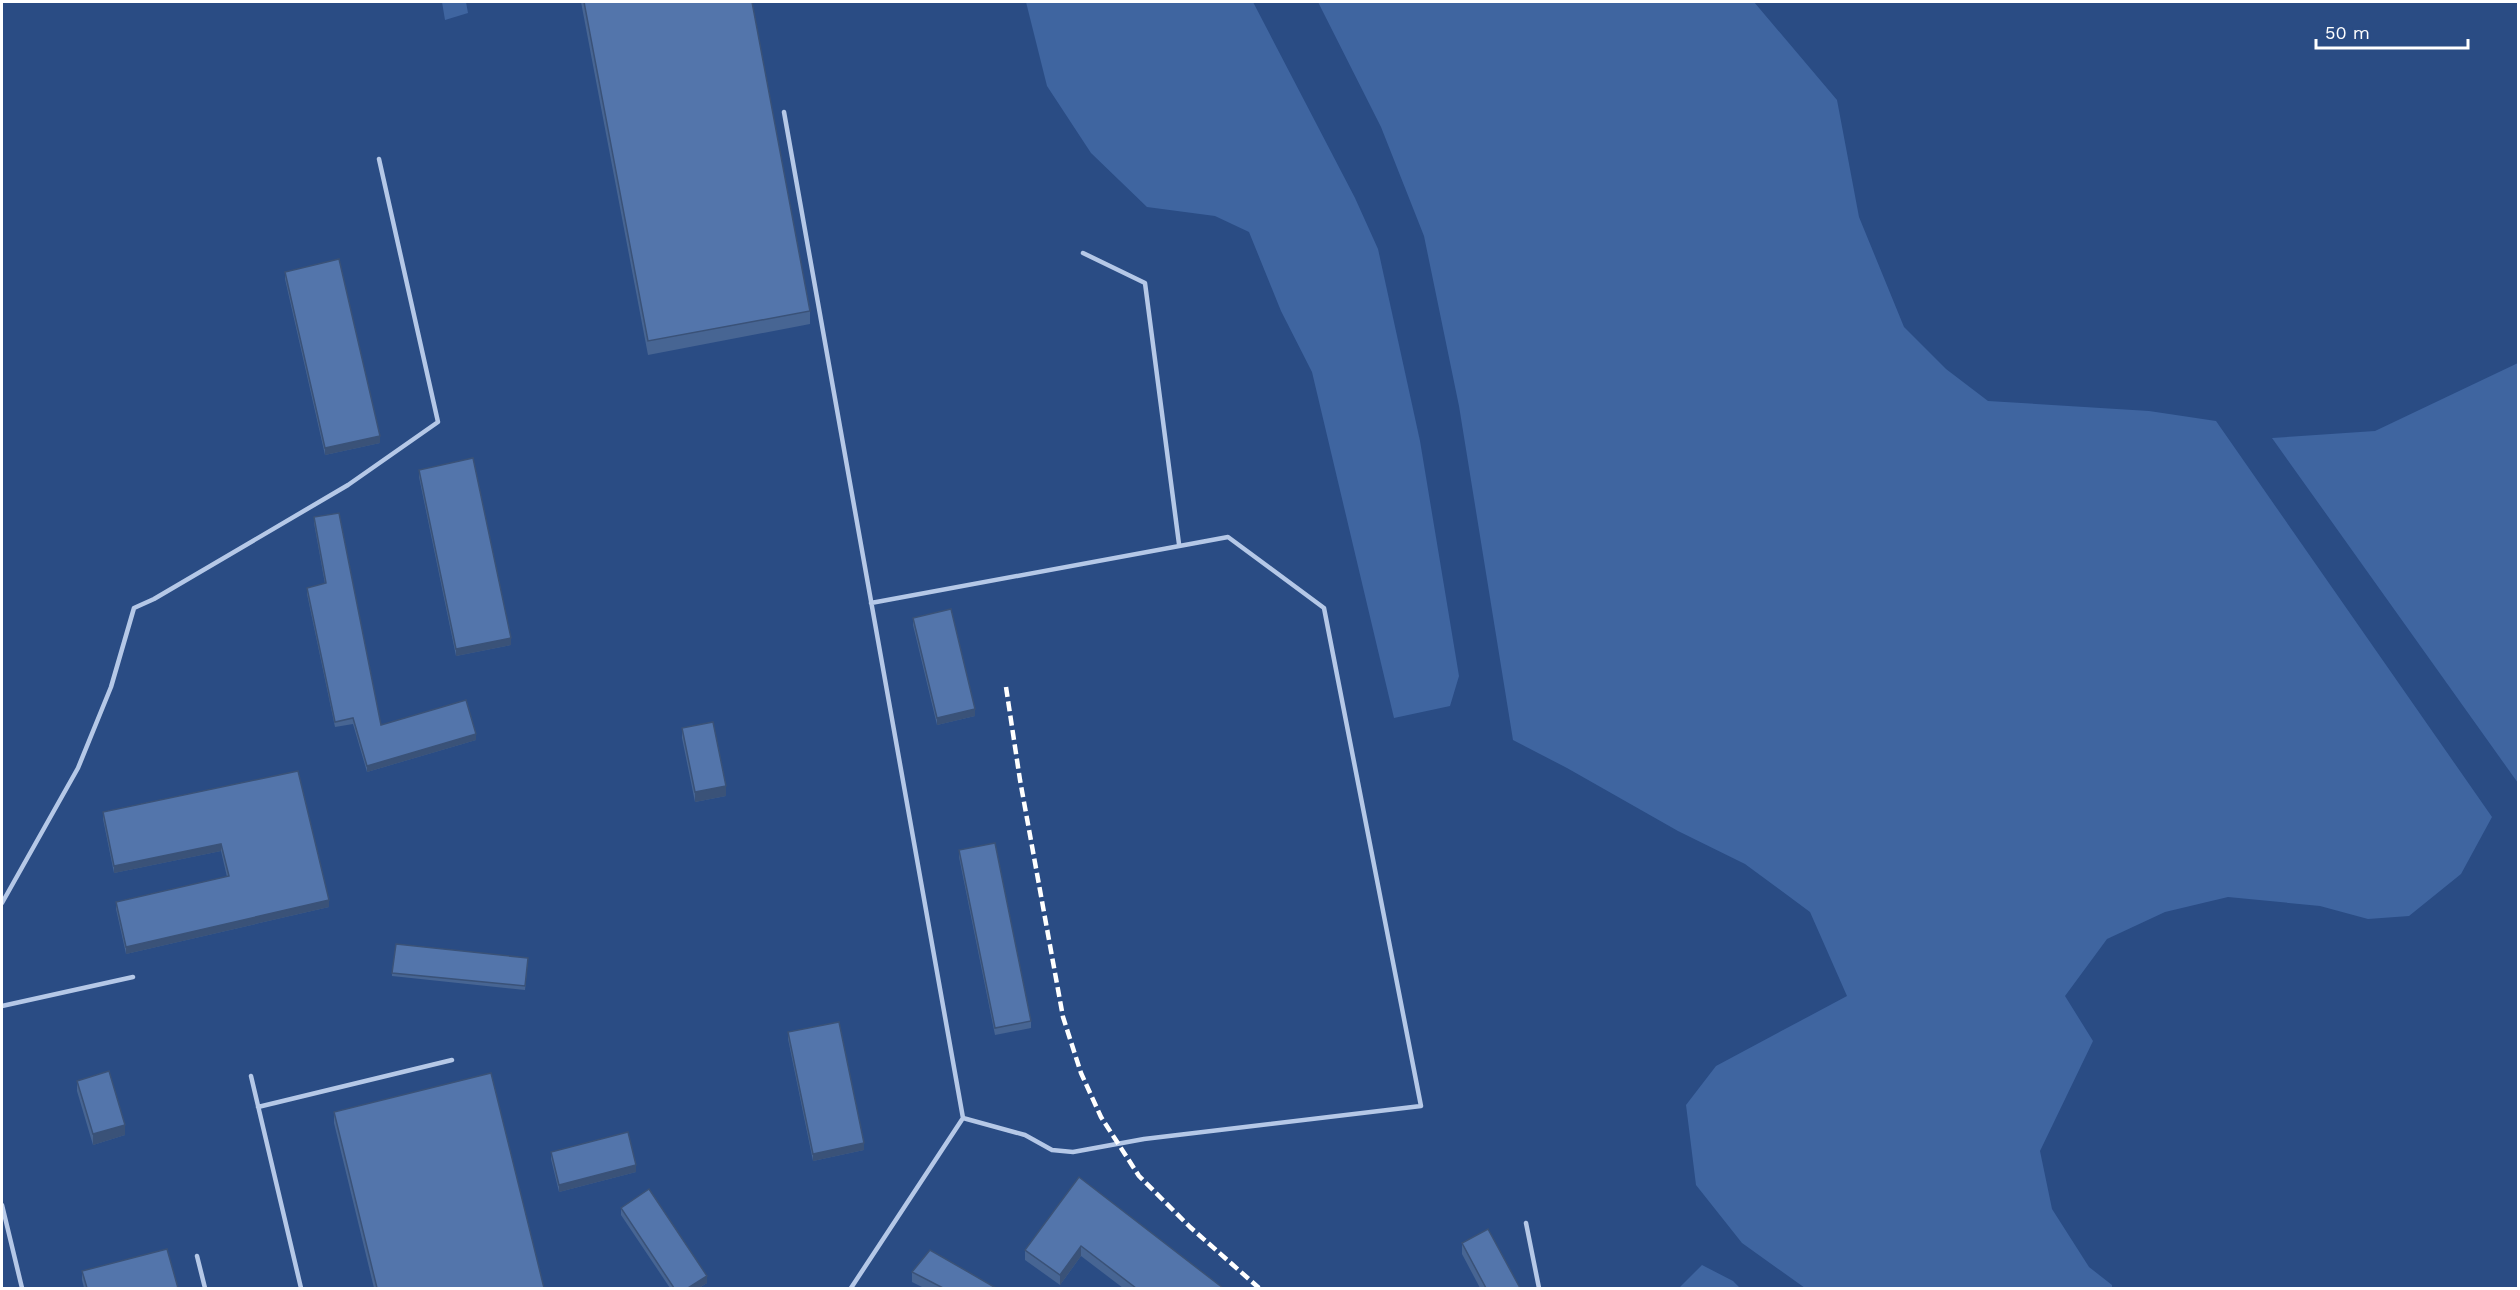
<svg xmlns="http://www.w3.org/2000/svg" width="2520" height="1290" viewBox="0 0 2520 1290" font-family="'Work Sans',sans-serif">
<rect width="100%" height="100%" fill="#2a4c84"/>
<path fill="#3f65a0" d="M 442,2 L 466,2 L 468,13 L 445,20 Z
M 1026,2 L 1253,2 L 1355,198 L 1378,249 L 1420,441 L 1459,676 L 1450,706 L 1394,718 L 1312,372 L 1281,311 L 1249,232 L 1215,216 L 1147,207 L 1091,153 L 1047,86 Z
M 1318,2 L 1754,2 L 1837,100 L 1859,217 L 1904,327 L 1946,369 L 1988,401 L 2149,411 L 2216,421 L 2492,817 L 2461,874 L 2409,916 L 2368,919 L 2320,906 L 2228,897 L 2165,912 L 2107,939 L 2065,996 L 2093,1041 L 2040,1151 L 2052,1209 L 2089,1267 L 2112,1285 L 2112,1288 L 1805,1288 L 1742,1243 L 1696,1185 L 1686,1105 L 1716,1066 L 1847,996 L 1810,912 L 1745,864 L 1678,831 L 1567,768 L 1513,740 L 1459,406 L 1424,236 L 1381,127 Z
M 2518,363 L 2518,783 L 2272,438 L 2375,431 Z
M 1702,1265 L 1733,1281 L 1740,1288 L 1679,1288 Z"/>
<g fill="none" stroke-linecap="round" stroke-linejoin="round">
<path stroke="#b5c8e7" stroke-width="4.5" d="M 784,112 L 963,1118 L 851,1288
M 1083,253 L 1145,283 L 1179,544
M 871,603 L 1228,537 L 1324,608 L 1421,1106 L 1144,1139 L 1073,1152 L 1052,1150 L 1025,1135 L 963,1118
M 2,903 L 78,768 L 111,687 L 134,608 L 154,599 L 348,485 L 438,422 L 379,159
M 2,1006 L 133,977
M 251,1076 L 301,1288
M 258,1107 L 452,1060
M 2,1205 L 22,1288
M 1526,1223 L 1539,1288
M 197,1256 L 205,1288"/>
<path stroke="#fff" stroke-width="4.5" stroke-dasharray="10 4.5" stroke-linecap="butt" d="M 1006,687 L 1020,780 L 1063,1017 L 1081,1073 L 1101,1117 L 1139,1176 L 1190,1227 L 1259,1288"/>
</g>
<path fill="#476593" d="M 581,2 L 752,2 L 810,311 L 810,324 L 648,355 Z
M 285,272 L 380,443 L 325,455 L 285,279 Z
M 419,470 L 511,645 L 456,656 L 419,477 Z
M 314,517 L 381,725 L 476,740 L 367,772 L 353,724 L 335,727 L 307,594 L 307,588 L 325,584 L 314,523 Z
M 913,618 L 975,716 L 937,725 L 913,625 Z
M 682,728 L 726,796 L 695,802 L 682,738 Z
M 298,771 L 329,907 L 126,954 L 116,909 L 116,902 L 227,877 L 221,851 L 114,873 L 103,819 L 103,812 Z
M 959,850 L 1031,1021 L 1031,1028 L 995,1035 L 959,857 Z
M 528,958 L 525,990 L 392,976 L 392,973 Z
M 788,1032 L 864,1150 L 813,1161 L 788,1039 Z
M 77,1081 L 125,1135 L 93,1145 L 77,1091 Z
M 334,1112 L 544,1288 L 374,1288 L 334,1123 Z
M 551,1152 L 636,1172 L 559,1192 L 551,1159 Z
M 1079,1177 L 1223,1288 L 1123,1288 L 1081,1256 L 1060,1285 L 1025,1260 L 1025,1250 Z
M 621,1208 L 707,1283 L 699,1288 L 670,1288 L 621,1215 Z
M 1462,1243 L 1520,1288 L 1480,1288 L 1462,1254 Z
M 82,1271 L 178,1288 L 84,1288 L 82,1280 Z
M 912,1272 L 996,1288 L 924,1288 L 912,1282 Z"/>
<path fill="#3a5278" d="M 380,436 L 380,443 L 325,455 L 325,448 Z
M 511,638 L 511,645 L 456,656 L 456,649 Z
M 975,709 L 975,716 L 937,725 L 937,718 Z
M 476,734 L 476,740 L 367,772 L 367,766 Z
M 726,786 L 726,796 L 695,802 L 695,792 Z
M 221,844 L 221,851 L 114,873 L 114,866 Z
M 329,900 L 329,907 L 126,954 L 126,947 Z
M 125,1125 L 125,1135 L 93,1145 L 93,1134 Z
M 864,1143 L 864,1150 L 813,1161 L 813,1154 Z
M 636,1165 L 636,1172 L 559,1192 L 559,1185 Z
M 1081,1246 L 1081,1256 L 1060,1285 L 1060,1275 Z
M 707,1276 L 707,1283 L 699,1288 L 688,1288 Z"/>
<path fill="#5375ab" stroke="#3a5278" stroke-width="1.5" d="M 584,2 L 752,2 L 810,311 L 648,341 Z
M 339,259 L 380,436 L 325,448 L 285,272 Z
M 473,458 L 511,638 L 456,649 L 419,470 Z
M 339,513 L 381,725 L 466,700 L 476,734 L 367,766 L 353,718 L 335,722 L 307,588 L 326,583 L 314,517 Z
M 951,609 L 975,709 L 937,718 L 913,618 Z
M 713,722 L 726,786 L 695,792 L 682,728 Z
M 298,771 L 329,900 L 126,947 L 116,902 L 229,876 L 221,844 L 114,866 L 103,812 Z
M 995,843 L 1031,1021 L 995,1028 L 959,850 Z
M 396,944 L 528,958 L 525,986 L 392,973 Z
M 839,1022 L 864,1143 L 813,1154 L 788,1032 Z
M 109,1071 L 125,1125 L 93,1134 L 77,1081 Z
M 491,1073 L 544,1288 L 377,1288 L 334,1112 Z
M 628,1132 L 636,1165 L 559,1185 L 551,1152 Z
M 1079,1177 L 1223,1288 L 1136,1288 L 1081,1246 L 1060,1275 L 1025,1250 Z
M 649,1189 L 707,1276 L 688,1288 L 674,1288 L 621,1208 Z
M 1488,1229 L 1520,1288 L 1486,1288 L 1462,1243 Z
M 167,1249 L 178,1288 L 87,1288 L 82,1271 Z
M 930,1250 L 996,1288 L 943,1288 L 912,1272 Z"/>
<rect width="2520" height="1290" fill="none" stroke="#ffffff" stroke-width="6"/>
<path d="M2316 39v9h152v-9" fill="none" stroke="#ffffff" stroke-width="3"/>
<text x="2325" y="39" font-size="18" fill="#ffffff" stroke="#2a4c84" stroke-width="4.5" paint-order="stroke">50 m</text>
</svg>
